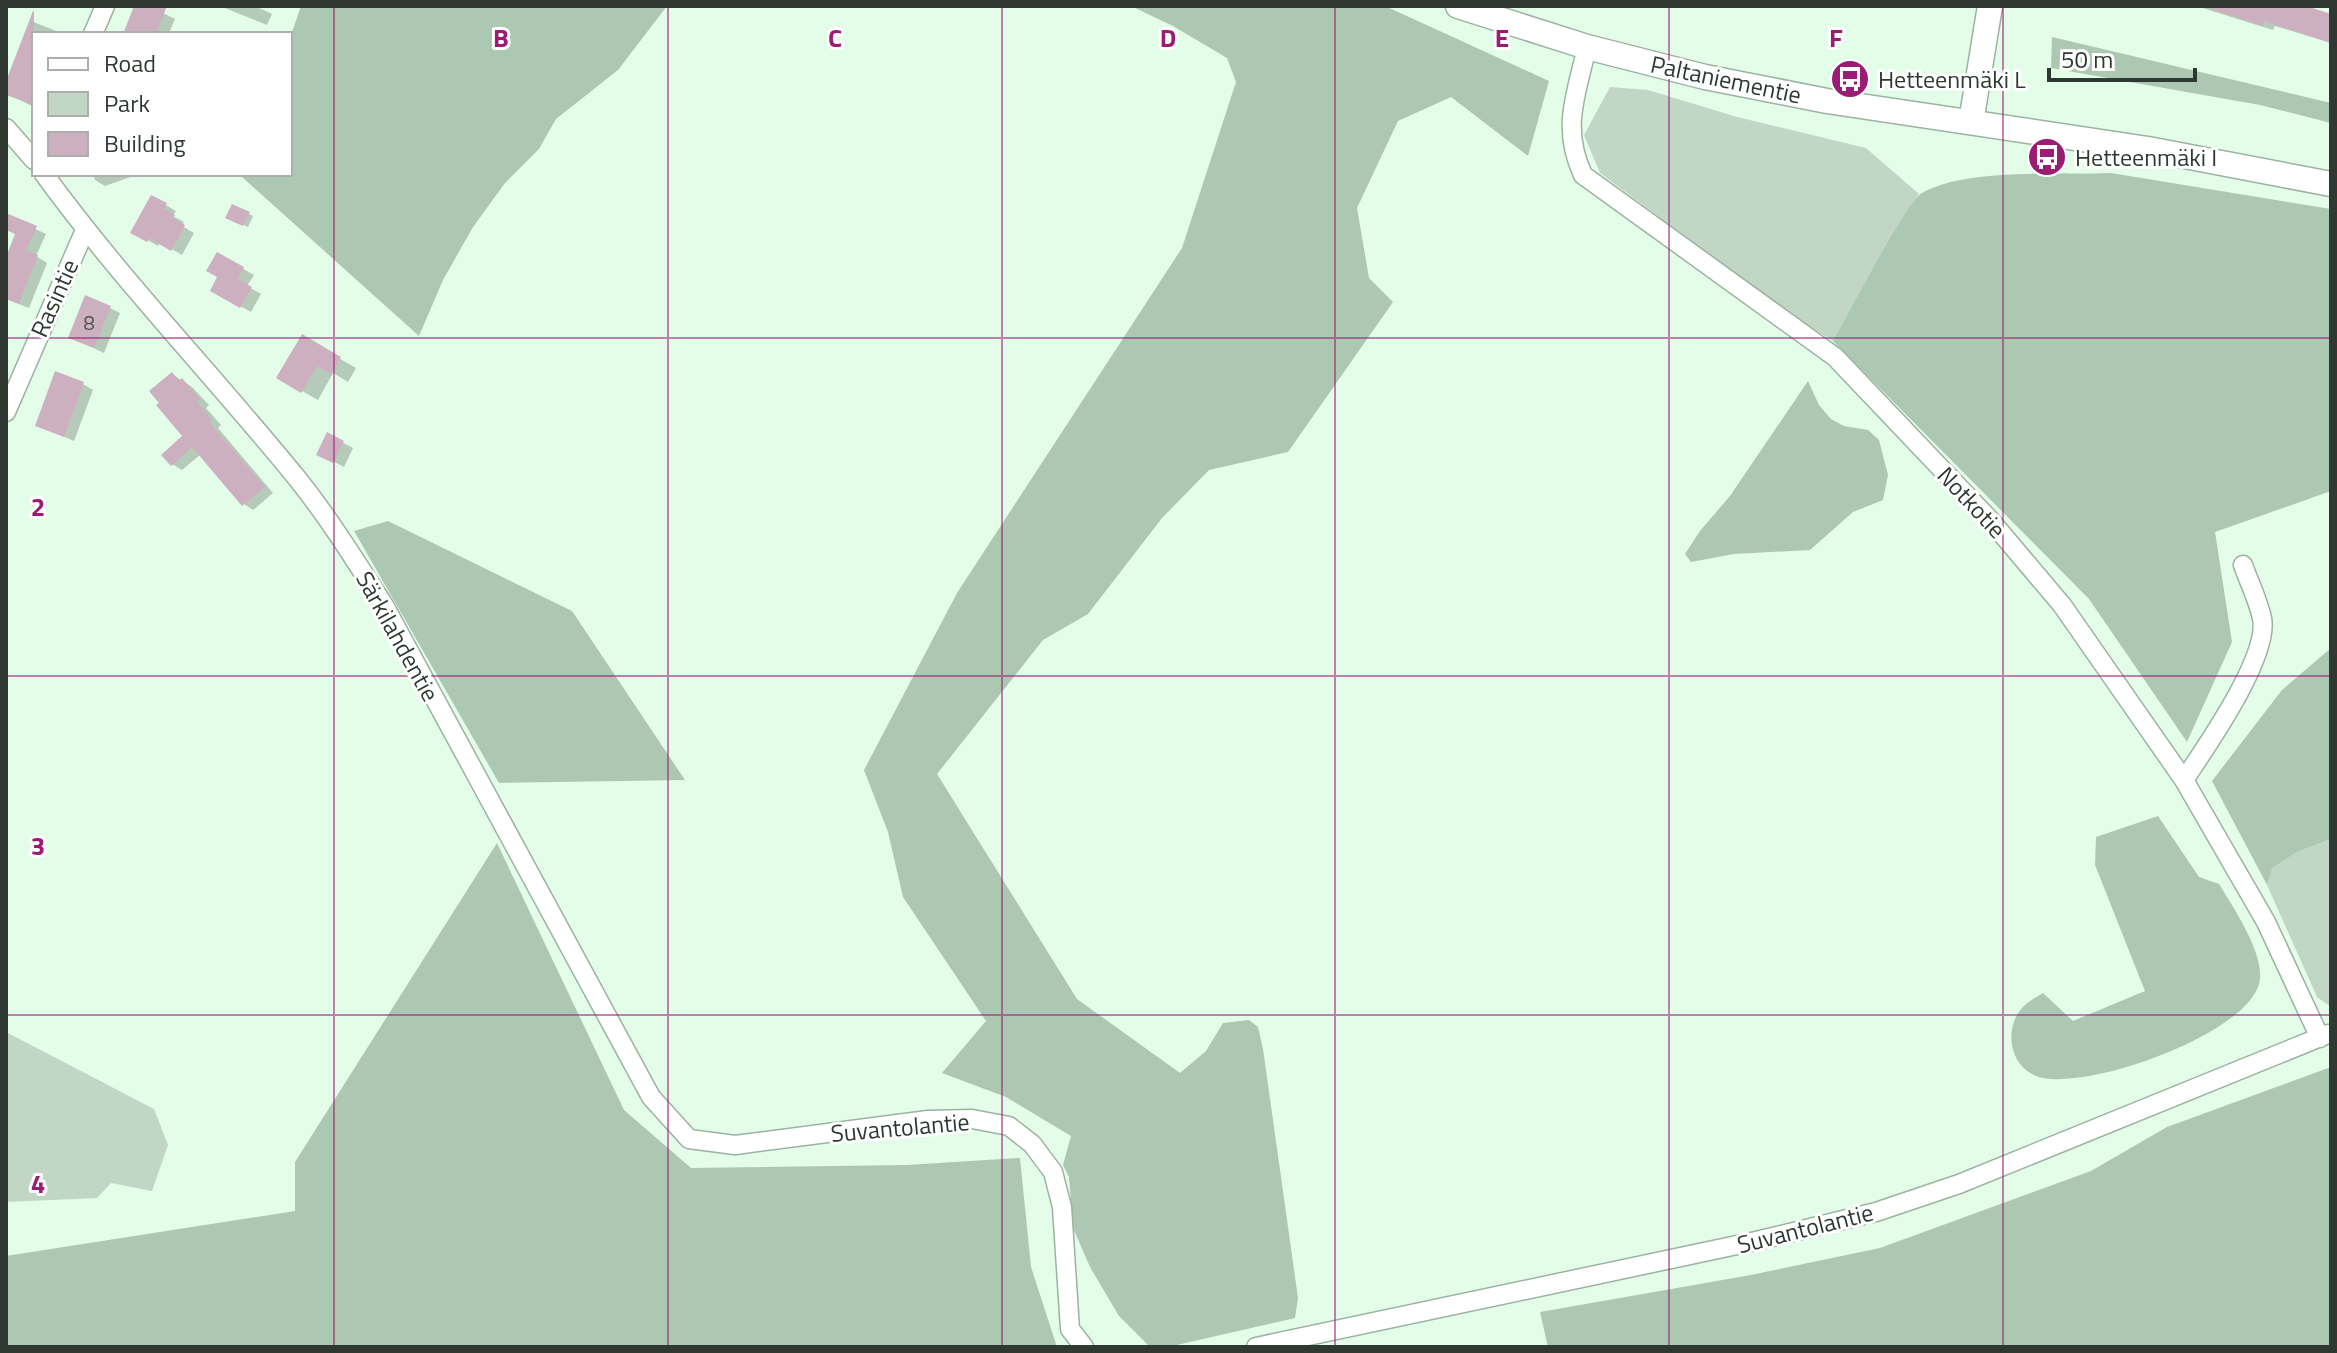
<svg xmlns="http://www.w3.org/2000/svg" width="2337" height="1353" viewBox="0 0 2337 1353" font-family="'Titillium Web',sans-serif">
<rect width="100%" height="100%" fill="#e3fde8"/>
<path fill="#c2d6c6" d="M 1610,87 L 1648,90 L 1737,117 L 1866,148 L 1919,194 L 1887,246 L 1833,341 L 1787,312 L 1600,173 L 1584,135 Z
M 2331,839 L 2331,1007 L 2317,997 L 2267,885 L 2271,868 L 2297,852 Z
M 6,1032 L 154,1109 L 168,1145 L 152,1191 L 111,1183 L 97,1198 L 6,1202 Z"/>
<path fill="#acc7b2" d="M 301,6 L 667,6 L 618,70 L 556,119 L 539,149 L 505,183 L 473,227 L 443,280 L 419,336 L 242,177 L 243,174 L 290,174 L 290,38 Z
M 1131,6 L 1385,6 L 1549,81 L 1528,156 L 1451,97 L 1398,121 L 1357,208 L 1369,278 L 1393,302 L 1288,452 L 1209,470 L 1162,518 L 1088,614 L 1043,640 L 937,774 L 1077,999 L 1180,1073 L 1206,1051 L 1223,1023 L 1249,1020 L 1258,1027 L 1263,1049 L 1298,1298 L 1295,1318 L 1168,1347 L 1150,1347 L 1119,1316 L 1090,1267 L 1073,1228 L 1069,1177 L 1063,1165 L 1071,1136 L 1006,1097 L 942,1073 L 986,1021 L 903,897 L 888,832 L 864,770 L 957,593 L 1182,248 L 1236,82 L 1227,58 L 1173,26 Z
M 2052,37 L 2331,103 L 2331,123 L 2260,105 L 2051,68 Z
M 2111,173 L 2331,209 L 2331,491 L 2215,532 L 2232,642 L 2187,742 L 2089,599 L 1833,341 C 1847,317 1906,202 1922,193 C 1966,168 2059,175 2111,173 Z
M 1808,381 L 1819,405 L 1831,419 L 1844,426 L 1868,430 L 1879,440 L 1888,475 L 1883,500 L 1853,512 L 1810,550 L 1734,554 L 1691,562 L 1685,554 L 1700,531 L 1730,496 Z
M 388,521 L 572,611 L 685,780 L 499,783 L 354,531 Z
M 2331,648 L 2331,839 L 2297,852 L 2272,868 L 2267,885 L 2212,781 L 2282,690 Z
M 2158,816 L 2199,877 L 2219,884 C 2233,907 2267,957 2259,984 C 2245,1035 2087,1091 2039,1077 C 2009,1068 2003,1028 2023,1007 C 2028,1001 2037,997 2043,993 L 2073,1021 L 2145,991 L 2095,865 L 2096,837 Z
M 497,843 L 624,1110 L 691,1168 L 907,1165 L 1020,1158 L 1031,1267 L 1057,1347 L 6,1347 L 6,1256 L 295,1211 L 295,1162 Z
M 2331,1067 L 2331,1347 L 1548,1347 L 1540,1312 L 1751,1275 L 1880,1248 L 2091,1171 L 2167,1127 Z"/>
<path fill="#0003" d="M 137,6 L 149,6 L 175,19 L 169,33 L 170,34 L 125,34 Z
M 220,6 L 255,6 L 272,14 L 267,25 Z
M 2196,6 L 2300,6 L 2331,16 L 2331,43 L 2275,26 L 2273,30 Z
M 31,21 L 64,34 L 34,34 L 34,107 L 6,93 L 6,87 Z
M 93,174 L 139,174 L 105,186 L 95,180 Z
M 152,197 L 176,211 L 173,216 L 184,222 L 182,226 L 194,233 L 182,255 L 160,242 L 158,246 L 133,232 Z
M 233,206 L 253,216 L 248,227 L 228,217 Z
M 6,215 L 46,234 L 36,256 L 47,263 L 29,308 L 6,299 L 6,262 L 17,234 L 6,229 Z
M 218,255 L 254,275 L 247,286 L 261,294 L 251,312 L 213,291 L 220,277 Z
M 110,308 L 120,313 L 104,353 L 70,337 Z
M 302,337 L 356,368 L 348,382 L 333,373 L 318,400 L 279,378 Z
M 172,374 L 192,387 L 209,405 L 206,408 L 221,425 L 218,428 L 273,493 L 253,510 L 244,504 L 201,454 L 182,470 L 172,464 L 185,436 Z
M 83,384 L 93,390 L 74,441 L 37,425 Z
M 328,435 L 353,448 L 344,467 L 319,454 Z"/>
<path fill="#cdb0bf" d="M 134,6 L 167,6 L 156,34 L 123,34 Z
M 2211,6 L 2306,6 L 2331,14 L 2331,43 L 2264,21 L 2263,26 L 2211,9 Z
M 33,11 L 34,11 L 34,105 L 6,95 L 6,81 Z
M 151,195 L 167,203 L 164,209 L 175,215 L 173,218 L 185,225 L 171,251 L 149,238 L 147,242 L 130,233 Z
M 232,204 L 250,212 L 243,226 L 225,218 Z
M 6,213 L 37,226 L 26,250 L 38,255 L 19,304 L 6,299 L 6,257 L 15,234 L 6,230 Z
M 217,252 L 244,267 L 238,279 L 252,287 L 240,308 L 210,291 L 217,277 L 206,271 Z
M 85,295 L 111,306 L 94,348 L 68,338 Z
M 302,334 L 341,357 L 331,374 L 317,366 L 301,393 L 276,378 Z
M 55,371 L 84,382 L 64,437 L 35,426 Z
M 172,372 L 179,381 L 182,378 L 200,399 L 197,402 L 212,419 L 209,422 L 265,487 L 242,506 L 192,447 L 171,466 L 161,455 L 182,436 L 156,405 L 159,403 L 149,391 Z
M 327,432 L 344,441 L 333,463 L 316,455 Z"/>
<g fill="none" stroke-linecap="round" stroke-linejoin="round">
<g stroke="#9bb3a0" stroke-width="21">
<path id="minor" d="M 93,34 L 105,6
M 1587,47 C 1576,95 1561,128 1583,175 L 1835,357 L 1991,521 L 2062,605 L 2184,780 L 2266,922 L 2320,1038
M 6,128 L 34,160
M 44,174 C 122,281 213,375 296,477 C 329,518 357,563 385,607 L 651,1097 L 689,1139 L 735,1145 L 928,1120 L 972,1119 L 1009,1126 L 1032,1144 L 1053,1172 L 1062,1207 L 1070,1329 L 1084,1347
M 6,412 L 85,230
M 2184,780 C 2206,747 2270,656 2262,618 C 2258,600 2249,582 2243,565
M 1256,1347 L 1756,1241 L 1876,1212 L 1959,1184 L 2328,1034"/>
</g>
<g stroke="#9bb3a0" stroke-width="27">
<path id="tertiary" d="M 1458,6 L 1587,47 L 1705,77 L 1827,101 L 2148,149 L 2331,184
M 1971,122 L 1990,6"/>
</g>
<use href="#minor" stroke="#fff" stroke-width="18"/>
<use href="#tertiary" stroke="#fff" stroke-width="24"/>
</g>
<path fill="none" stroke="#9a1c73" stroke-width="2" stroke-opacity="0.55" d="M 334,6 L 334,1347M 668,6 L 668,1347M 1002,6 L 1002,1347M 1335,6 L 1335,1347M 1669,6 L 1669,1347M 2003,6 L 2003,1347M 6,338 L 2331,338M 6,676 L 2331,676M 6,1015 L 2331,1015"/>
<defs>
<g id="bus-disc" transform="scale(2)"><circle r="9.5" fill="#9a1c73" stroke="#fff"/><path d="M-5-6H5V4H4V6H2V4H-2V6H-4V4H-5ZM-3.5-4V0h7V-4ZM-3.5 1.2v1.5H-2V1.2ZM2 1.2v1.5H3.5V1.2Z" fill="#fff"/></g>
</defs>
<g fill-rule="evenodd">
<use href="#bus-disc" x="1850" y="79"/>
<use href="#bus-disc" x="2047" y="157"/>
</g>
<g text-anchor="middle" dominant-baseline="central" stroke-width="6" stroke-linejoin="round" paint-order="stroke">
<g font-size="20" fill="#565754">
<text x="89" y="322">8</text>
</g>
<g font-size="24" fill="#2f3931" stroke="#fff">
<text transform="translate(1726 79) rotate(12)">Paltaniementie</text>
<text transform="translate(54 298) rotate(-66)">Rasintie</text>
<text transform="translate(1972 502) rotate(47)">Notkotie</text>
<text transform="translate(398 636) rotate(61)">Särkilahdentie</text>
<text transform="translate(900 1127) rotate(-5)">Suvantolantie</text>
<text transform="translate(1805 1228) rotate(-14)">Suvantolantie</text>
</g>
<g font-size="24" fill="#2f3931" stroke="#fff" text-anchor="start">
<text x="1878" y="79">Hetteenmäki L</text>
<text x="2075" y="157">Hetteenmäki I</text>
</g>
</g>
<g font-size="26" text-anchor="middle" font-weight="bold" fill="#9a1c73" stroke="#fff" stroke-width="6" stroke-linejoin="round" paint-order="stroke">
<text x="501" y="47">B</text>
<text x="835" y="47">C</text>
<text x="1168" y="47">D</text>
<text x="1502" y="47">E</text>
<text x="1836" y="47">F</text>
<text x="38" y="516">2</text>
<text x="38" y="855">3</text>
<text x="38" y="1193">4</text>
</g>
<rect width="2337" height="1353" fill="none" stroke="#2f3931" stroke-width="16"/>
<rect x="32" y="32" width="260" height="144" fill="#ffffff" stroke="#acb0ad" stroke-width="2"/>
<rect x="48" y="58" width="40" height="12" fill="#ffffff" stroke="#acb0ad" stroke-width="2"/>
<text x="104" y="72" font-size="24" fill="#2f3931">Road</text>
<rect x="48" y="92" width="40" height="24" fill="#c2d6c6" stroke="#acb0ad" stroke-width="2"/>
<text x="104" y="112" font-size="24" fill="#2f3931">Park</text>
<rect x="48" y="132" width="40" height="24" fill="#cdb0bf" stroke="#acb0ad" stroke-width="2"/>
<text x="104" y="152" font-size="24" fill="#2f3931">Building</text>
<path d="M2049 68v12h146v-12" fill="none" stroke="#2f3931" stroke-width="4"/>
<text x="2061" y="68" font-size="24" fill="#2f3931" stroke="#ffffff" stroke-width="6" paint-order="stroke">50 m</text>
</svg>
